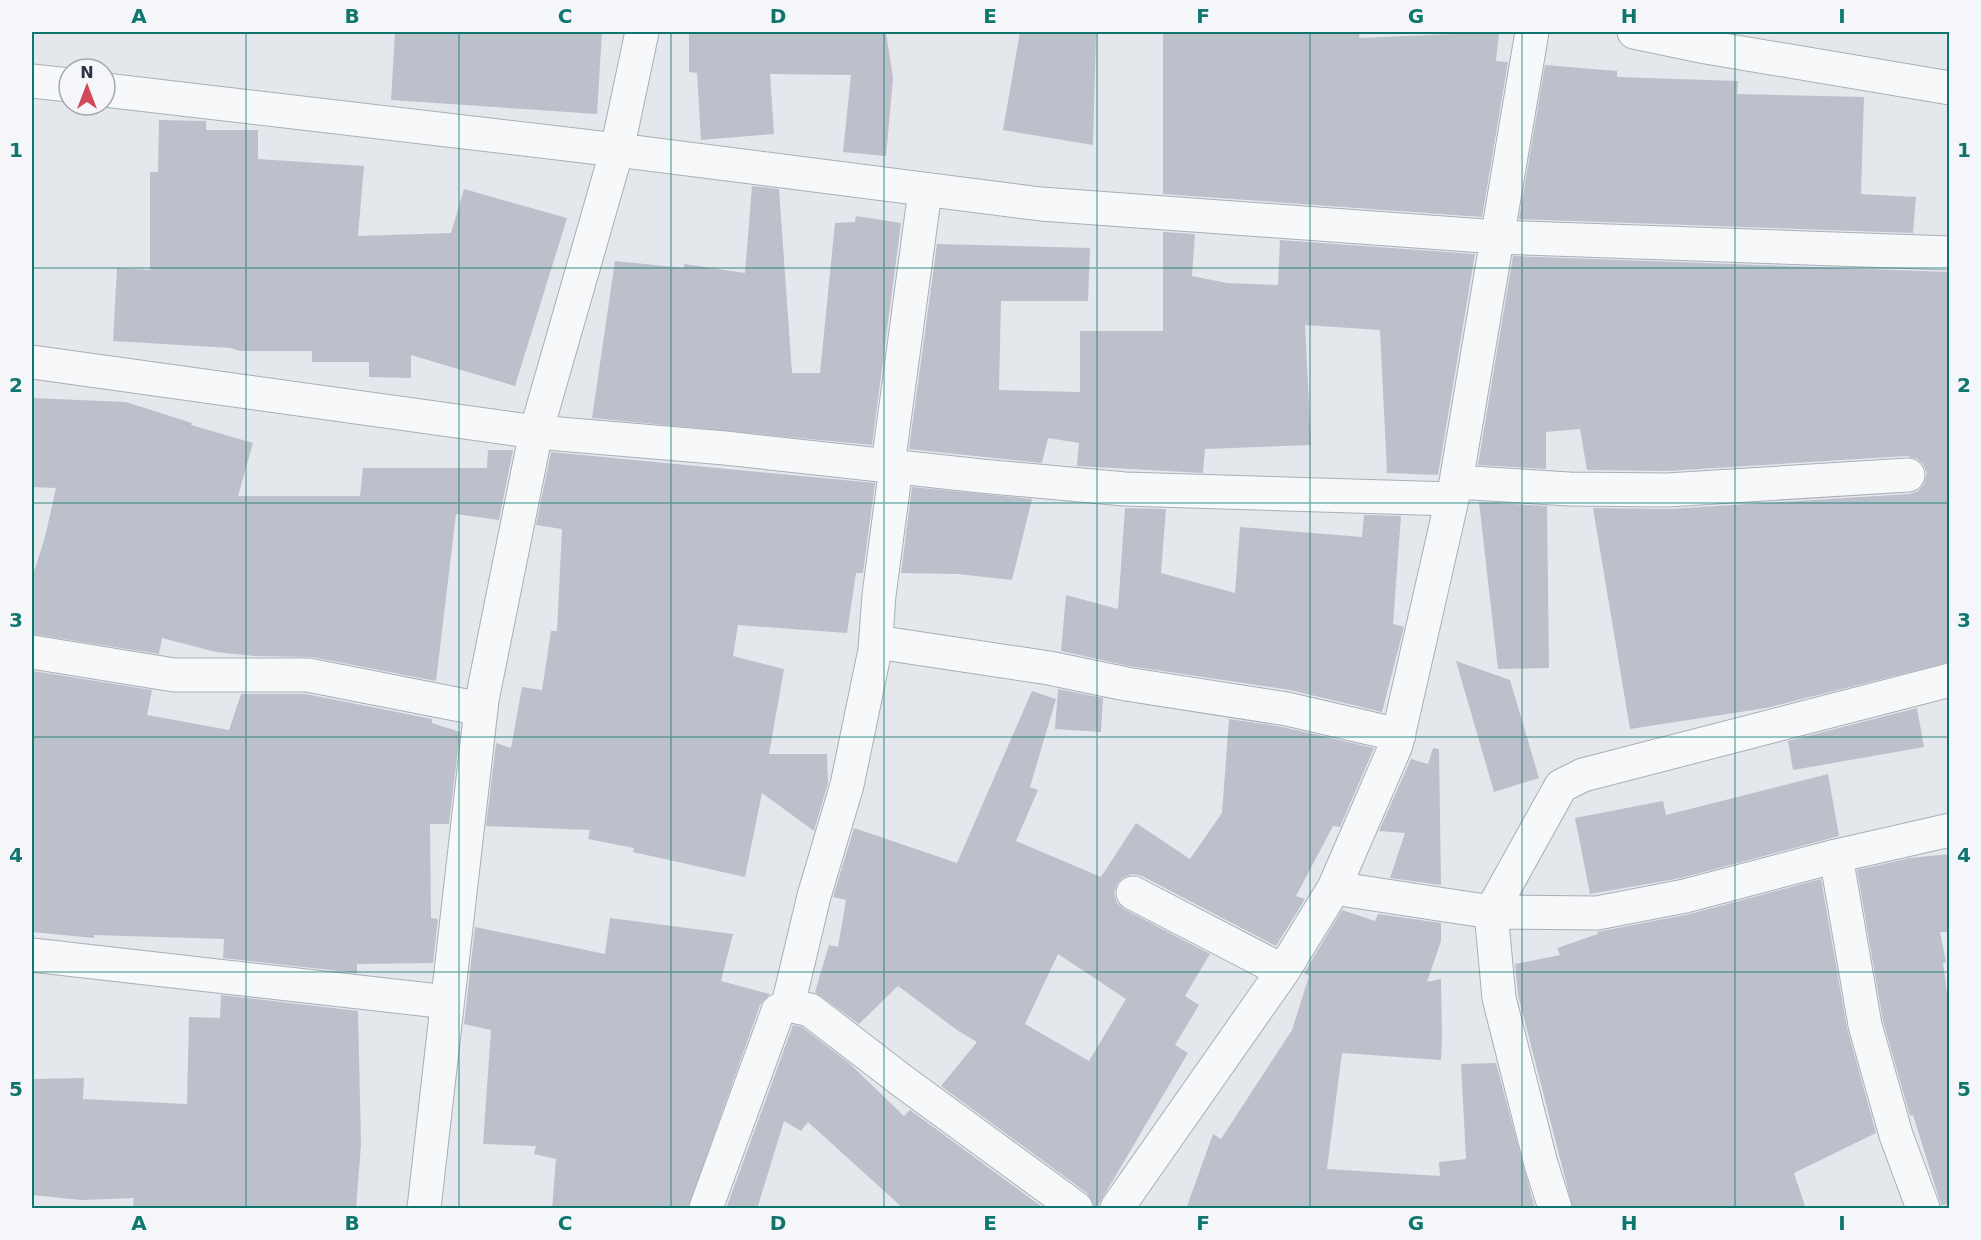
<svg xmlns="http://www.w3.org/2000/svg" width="1981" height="1240" viewBox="0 0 1981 1240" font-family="'DejaVu Sans',sans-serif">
<rect width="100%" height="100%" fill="#e4e7ec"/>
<path fill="#bbc0ca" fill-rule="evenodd" d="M 395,32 L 602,32 L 597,114 L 391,100 Z
M 689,32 L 886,32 L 893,78 L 886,156 L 843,152 L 851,75 L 770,74 L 774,134 L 701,140 L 697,73 L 689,72 Z
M 1020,32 L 1096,32 L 1093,145 L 1003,130 Z
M 1163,32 L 1360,32 L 1359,38 L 1499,32 L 1496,61 L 1508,62 L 1482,217 L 1163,194 Z
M 1545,65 L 1617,71 L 1617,77 L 1738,81 L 1737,94 L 1864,97 L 1861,194 L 1916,197 L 1913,233 L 1519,219 Z
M 159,120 L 206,121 L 206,130 L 258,130 L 258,159 L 364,166 L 358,236 L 451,233 L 464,189 L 567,218 L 515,386 L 411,355 L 411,378 L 369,377 L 369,362 L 312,362 L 312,351 L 240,351 L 231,348 L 113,341 L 117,268 L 150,270 L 150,172 L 158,172 Z
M 752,186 L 779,189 L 792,373 L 820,373 L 835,223 L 855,222 L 856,216 L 901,223 L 872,445 L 592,418 L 615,261 L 684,268 L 684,264 L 745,273 Z
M 1163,232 L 1195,234 L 1192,276 L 1227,283 L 1278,285 L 1280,240 L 1475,254 L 1438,475 L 1387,473 L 1380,330 L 1305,325 L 1311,445 L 1205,449 L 1203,473 L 1077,466 L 1079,443 L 1048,438 L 1042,463 L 909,449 L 937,244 L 1090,248 L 1088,301 L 1001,301 L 999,390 L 1080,392 L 1080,331 L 1163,331 Z
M 1513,256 L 1950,272 L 1950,662 L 1766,708 L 1630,729 L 1593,508 L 1668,509 L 1909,494 L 1918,491 L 1924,484 L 1927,473 L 1923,464 L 1917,459 L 1907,456 L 1667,471 L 1587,470 L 1580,429 L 1546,432 L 1546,469 L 1478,465 Z
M 32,398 L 126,402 L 192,423 L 191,425 L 253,443 L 238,496 L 360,496 L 363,468 L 487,468 L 488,450 L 513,450 L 499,520 L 456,514 L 436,681 L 312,657 L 254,656 L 216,652 L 162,638 L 159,654 L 32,634 L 32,578 L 45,537 L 56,488 L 32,487 Z
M 551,452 L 875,483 L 863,573 L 856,573 L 847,633 L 738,625 L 733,656 L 784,669 L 769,754 L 827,754 L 828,783 L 814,831 L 762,793 L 745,877 L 633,852 L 634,848 L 588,839 L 590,830 L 486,826 L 496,743 L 511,748 L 522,687 L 542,690 L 551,631 L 557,631 L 562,529 L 536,525 Z
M 912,487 L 1032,499 L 1012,580 L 958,574 L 901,573 Z
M 1479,502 L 1547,506 L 1549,668 L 1498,669 Z
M 1125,508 L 1166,509 L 1161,573 L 1235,593 L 1240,527 L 1362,537 L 1364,515 L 1401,516 L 1393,624 L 1404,627 L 1382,712 L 1290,690 L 1129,666 L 1061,651 L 1066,595 L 1118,609 Z
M 1456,661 L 1510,680 L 1539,778 L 1494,792 Z
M 33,671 L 152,690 L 147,715 L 229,730 L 241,694 L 306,694 L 432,719 L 432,723 L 460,732 L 449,824 L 430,824 L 431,918 L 438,919 L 433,963 L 357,964 L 357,973 L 223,958 L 224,939 L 94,935 L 94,938 L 32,932 Z
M 1058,689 L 1103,698 L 1101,732 L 1055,729 Z
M 1032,691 L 1056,699 L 1030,787 L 1038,790 L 1016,841 L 1101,877 L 1136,823 L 1190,859 L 1222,813 L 1229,719 L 1283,727 L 1374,748 L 1340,827 L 1333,826 L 1296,896 L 1305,899 L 1276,946 L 1142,876 L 1132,874 L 1122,878 L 1117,884 L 1114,894 L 1117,903 L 1124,909 L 1210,954 L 1185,996 L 1199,1005 L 1175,1045 L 1188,1053 L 1096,1209 L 1087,1193 L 941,1086 L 977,1042 L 957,1030 L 898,986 L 859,1024 L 815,992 L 829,945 L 838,947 L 846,900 L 833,897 L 854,828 L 957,863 ZM 1058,954 L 1126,999 L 1089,1061 L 1025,1024 Z
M 1917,708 L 1924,747 L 1793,770 L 1788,741 Z
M 1433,748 L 1439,749 L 1441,885 L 1390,878 L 1405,833 L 1379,831 L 1411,759 L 1428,764 Z
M 1828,774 L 1839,836 L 1681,878 L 1590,894 L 1575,818 L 1663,801 L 1666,815 Z
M 1950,854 L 1950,932 L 1940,932 L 1946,962 L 1943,963 L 1950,1016 L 1950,1204 L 1941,1205 L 1913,1115 L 1910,1116 L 1883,1021 L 1857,870 L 1910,858 Z
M 1821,879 L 1847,1028 L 1876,1133 L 1794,1173 L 1806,1209 L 1573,1209 L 1518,995 L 1515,964 L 1560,955 L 1557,948 L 1598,934 L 1597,932 L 1690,914 Z
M 1342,910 L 1375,921 L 1378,914 L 1441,923 L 1441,941 L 1427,982 L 1441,979 L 1442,1039 L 1441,1060 L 1342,1053 L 1327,1169 L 1440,1176 L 1439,1162 L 1466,1159 L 1461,1064 L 1496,1063 L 1535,1209 L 1329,1206 L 1328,1209 L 1186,1209 L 1213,1134 L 1221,1139 L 1292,1030 L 1309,976 L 1304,973 Z
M 610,918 L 733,934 L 721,981 L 770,994 L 760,1005 L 688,1209 L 552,1209 L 556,1159 L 534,1154 L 536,1146 L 483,1144 L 491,1030 L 464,1024 L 475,927 L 605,954 Z
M 221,995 L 358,1011 L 361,1144 L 356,1209 L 133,1209 L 134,1198 L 81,1200 L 32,1195 L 32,1079 L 84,1078 L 83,1099 L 187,1104 L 189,1017 L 220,1018 Z
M 793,1025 L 802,1027 L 849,1063 L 904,1116 L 910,1110 L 917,1115 L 1045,1209 L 904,1209 L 808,1122 L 801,1131 L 784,1121 L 757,1209 L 726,1209 Z"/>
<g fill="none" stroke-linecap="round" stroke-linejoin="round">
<g stroke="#a9aeb7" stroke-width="35">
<path id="street" d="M 1634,32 L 1706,47 L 1950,88
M 32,81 L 69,85
M 105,90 L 617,150 L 1041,204 L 1498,237 L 1950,253
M 32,362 L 536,432 L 725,448 L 981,476 L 1125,489 L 1452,499
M 888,465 L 925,191
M 1456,482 L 1569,489 L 1667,490 L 1908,475
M 876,642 L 1049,668 L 1126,684 L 1287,709 L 1399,735
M 32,652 L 174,675 L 308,675 L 481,709
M 1836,856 L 1865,1025 L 1896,1135 L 1923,1208
M 1334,888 L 1491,912 L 1597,913 L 1685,896 L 1836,856 L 1950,830
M 1133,893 L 1283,971
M 32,955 L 447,1002
M 788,1005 L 814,896 L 847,785 L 875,650 L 879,595 L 896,467
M 424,1208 L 482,700 L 536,432 L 617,150 L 642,32
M 706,1208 L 778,1011 L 788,1005 L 810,1010 L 901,1080 L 1076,1208
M 1117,1208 L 1283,971 L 1334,888 L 1396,745 L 1456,482 L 1532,32
M 1555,1208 L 1541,1164 L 1499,998 L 1491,912 L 1561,786 L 1583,775 L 1950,680"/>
</g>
<use href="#street" stroke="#f7f8fa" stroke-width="33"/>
</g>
<path fill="none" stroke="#0f766e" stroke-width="1.5" stroke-opacity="0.55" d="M 246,32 L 246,1208M 459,32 L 459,1208M 671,32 L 671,1208M 884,32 L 884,1208M 1097,32 L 1097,1208M 1310,32 L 1310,1208M 1522,32 L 1522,1208M 1735,32 L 1735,1208M 32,268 L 1950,268M 32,503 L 1950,503M 32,737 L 1950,737M 32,972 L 1950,972"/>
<rect width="1981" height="1240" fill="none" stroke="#f4f6f9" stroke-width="66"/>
<g transform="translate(87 87)"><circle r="28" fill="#f4f6f9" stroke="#a4a8b1" stroke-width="1.5"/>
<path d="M0-4.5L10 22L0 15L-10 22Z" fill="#d1495b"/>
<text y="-9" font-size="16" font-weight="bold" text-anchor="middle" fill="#2b3445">N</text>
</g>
<rect x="33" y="33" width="1915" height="1174" fill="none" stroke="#0f766e" stroke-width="2"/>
<g font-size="20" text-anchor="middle" font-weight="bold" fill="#0f766e">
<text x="139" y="23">A</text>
<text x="352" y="23">B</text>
<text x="565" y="23">C</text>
<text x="778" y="23">D</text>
<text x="990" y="23">E</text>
<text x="1203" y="23">F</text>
<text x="1416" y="23">G</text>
<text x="1629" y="23">H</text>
<text x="1842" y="23">I</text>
<text x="16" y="157">1</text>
<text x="1964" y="157">1</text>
<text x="16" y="392">2</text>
<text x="1964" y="392">2</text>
<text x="16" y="627">3</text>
<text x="1964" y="627">3</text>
<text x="16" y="862">4</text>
<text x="1964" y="862">4</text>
<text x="16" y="1096">5</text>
<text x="1964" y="1096">5</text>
<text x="139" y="1230">A</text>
<text x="352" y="1230">B</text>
<text x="565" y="1230">C</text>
<text x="778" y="1230">D</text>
<text x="990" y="1230">E</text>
<text x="1203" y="1230">F</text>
<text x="1416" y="1230">G</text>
<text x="1629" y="1230">H</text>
<text x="1842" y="1230">I</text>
</g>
</svg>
